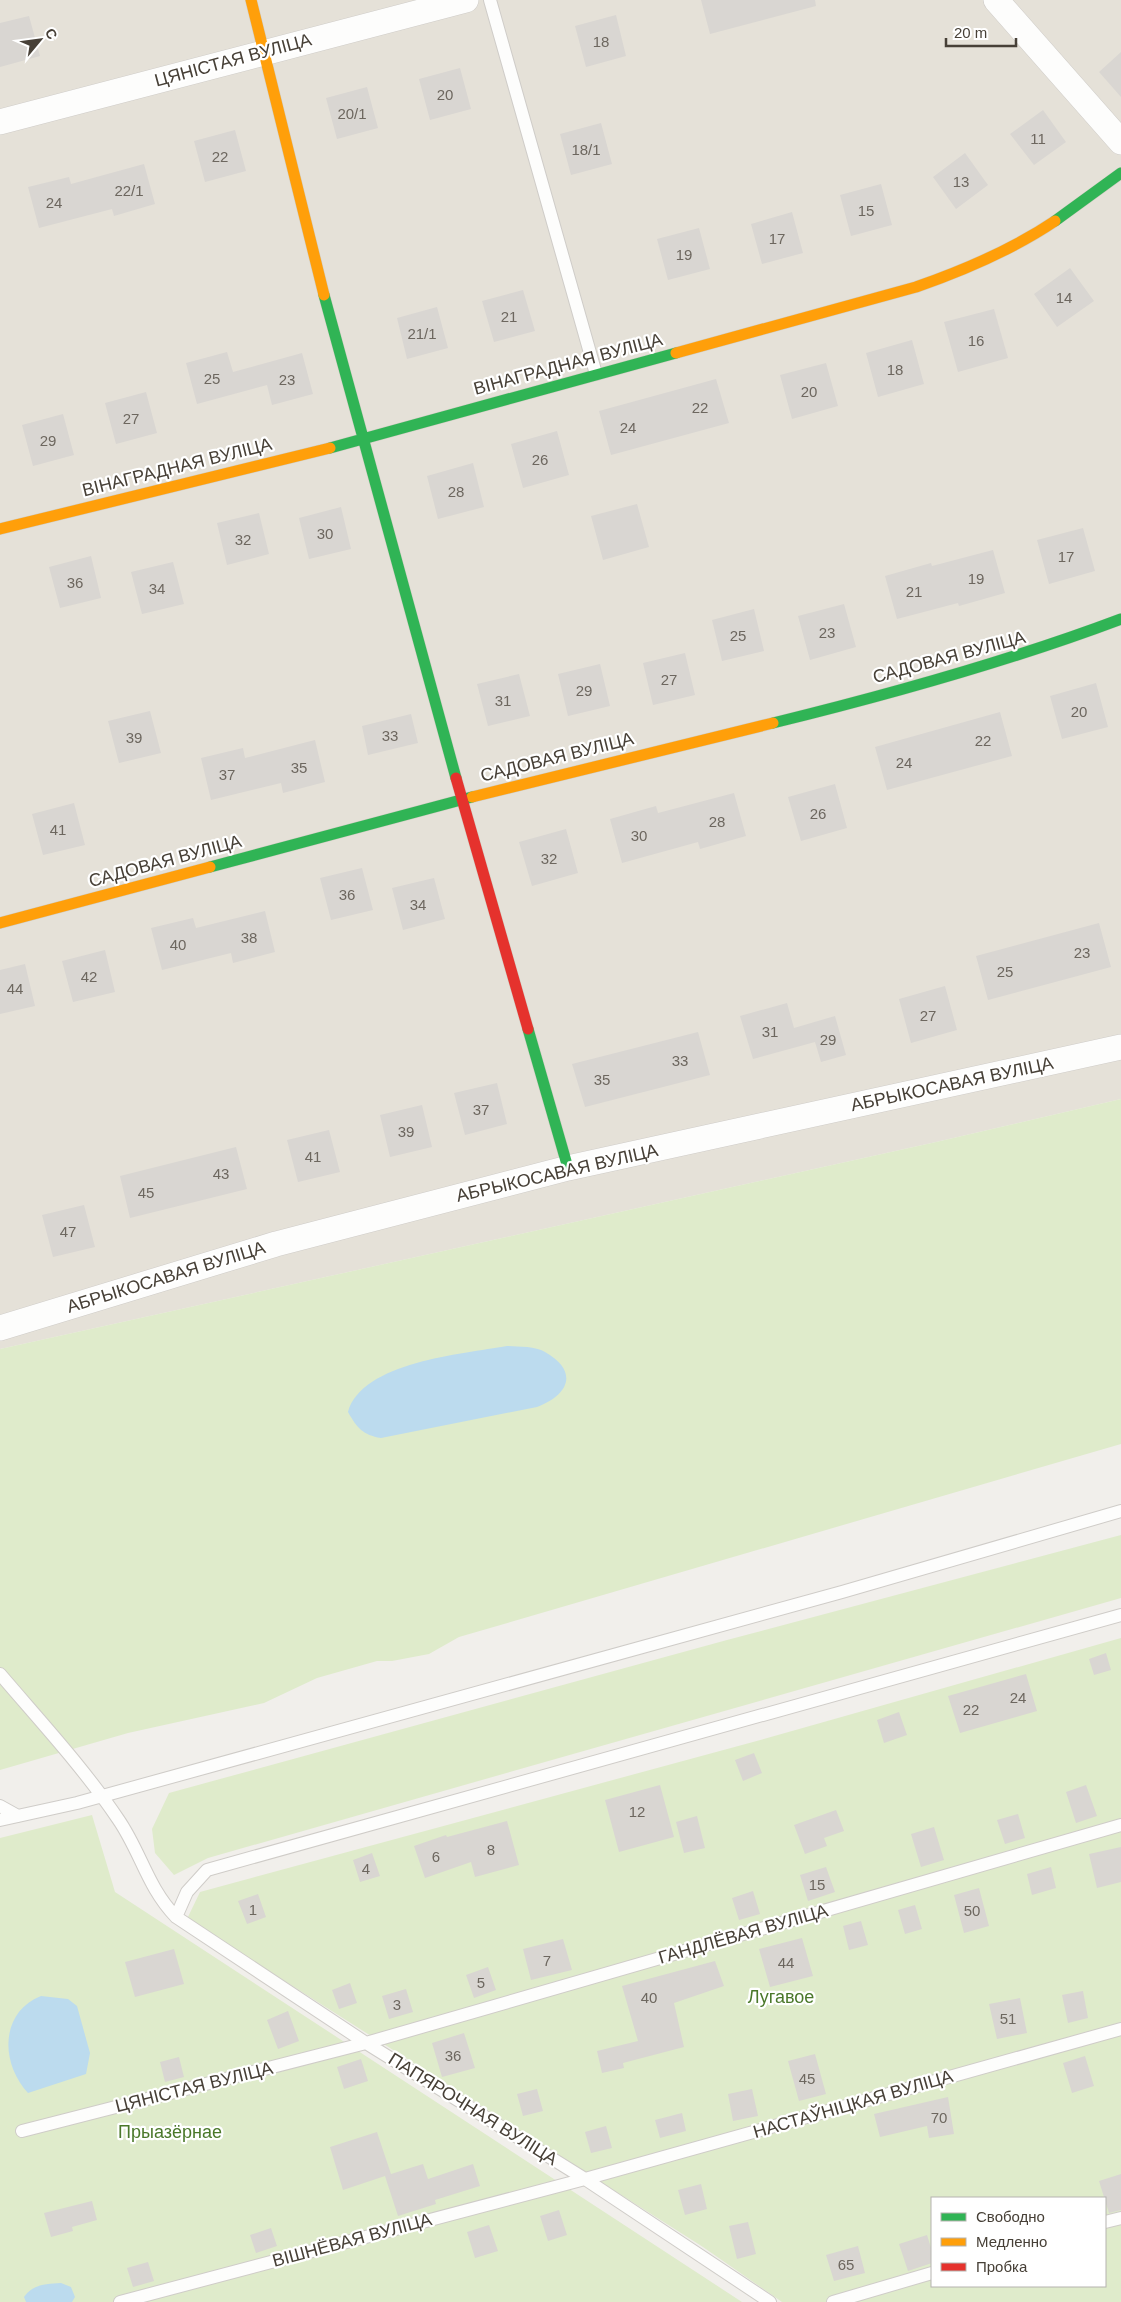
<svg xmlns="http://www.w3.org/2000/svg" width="1121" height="2302" viewBox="0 0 1121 2302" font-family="Helvetica,sans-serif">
<rect width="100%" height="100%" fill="#f1efeb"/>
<path fill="#e5e1d8" d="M 0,0 L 1121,0 L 1121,1099 L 936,1142 L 0,1349 Z"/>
<path fill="#dfebcb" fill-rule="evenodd" d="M 1121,1099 L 1121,1444 L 459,1637 L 429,1654 L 392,1661 L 377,1661 L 317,1678 L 264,1703 L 128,1733 L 0,1770 L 0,1349 L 936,1142 Z
M 1121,1535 L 1121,1598 L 208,1858 L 174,1875 L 155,1853 L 152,1829 L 169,1793 L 727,1640 Z
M 1121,1638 L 1121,2302 L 782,2302 L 703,2247 L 187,1919 L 200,1892 L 753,1742 ZM 932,2198 L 1105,2198 L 1105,2286 L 932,2286 Z
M 92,1815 L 115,1892 L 742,2302 L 0,2302 L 0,1838 Z"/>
<path fill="#bcdbee" d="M 507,1346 C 519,1347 535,1346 545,1352 C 580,1372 568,1395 537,1407 L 381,1438 C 363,1435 357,1428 348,1412 C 362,1362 462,1354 507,1346 Z
M 41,1996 L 68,1999 L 77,2006 L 90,2053 L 86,2074 L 28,2093 C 0,2063 0,2012 41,1996 Z
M 61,2283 L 71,2287 L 75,2297 L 72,2302 L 26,2302 L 24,2297 C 33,2284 46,2284 61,2283 Z"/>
<path fill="#d9d6d2" d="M 701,0 L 815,0 L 816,6 L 710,34 Z
M 616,15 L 626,56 L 586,67 L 575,26 Z
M 29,16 L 40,56 L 0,67 L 0,23 Z
M 1121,52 L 1121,97 L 1099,72 Z
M 460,68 L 471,109 L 430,120 L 419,79 Z
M 367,87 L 378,128 L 337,139 L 326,98 Z
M 1043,110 L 1066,142 L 1034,165 L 1010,134 Z
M 601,123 L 612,164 L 571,175 L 560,134 Z
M 235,130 L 246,171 L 205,182 L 194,141 Z
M 965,153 L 988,185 L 956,209 L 933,177 Z
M 144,164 L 155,204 L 114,216 L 112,209 L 39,228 L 28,187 L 69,177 L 71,184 Z
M 881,184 L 892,225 L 851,236 L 840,195 Z
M 792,212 L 803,253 L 762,264 L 751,224 Z
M 699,228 L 710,269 L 668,280 L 657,239 Z
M 1070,268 L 1094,301 L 1057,327 L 1034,294 Z
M 523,290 L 535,331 L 494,342 L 482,301 Z
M 437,307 L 448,348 L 407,359 L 397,318 Z
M 994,309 L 1008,358 L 958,372 L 944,322 Z
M 912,340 L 924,384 L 878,397 L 866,353 Z
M 227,352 L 233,372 L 302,353 L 313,394 L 272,405 L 267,385 L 197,404 L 186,363 Z
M 826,363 L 838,406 L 792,419 L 780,375 Z
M 716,379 L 729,423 L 611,455 L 599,411 Z
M 146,392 L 157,433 L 116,444 L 105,403 Z
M 63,414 L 74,455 L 33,466 L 22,425 Z
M 557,431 L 569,475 L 523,488 L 511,444 Z
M 473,463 L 484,507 L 438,519 L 427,476 Z
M 637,504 L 649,547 L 603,560 L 591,516 Z
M 341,507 L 351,549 L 309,559 L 299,518 Z
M 259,513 L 269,554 L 227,565 L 217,523 Z
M 1083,528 L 1095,571 L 1049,584 L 1037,540 Z
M 993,550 L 1005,593 L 959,606 L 958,603 L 897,619 L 885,576 L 931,563 L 932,566 Z
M 91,556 L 101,598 L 60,608 L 49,567 Z
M 173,562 L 184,604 L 142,614 L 131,572 Z
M 844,604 L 856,647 L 810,660 L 798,616 Z
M 754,609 L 764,651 L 722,661 L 712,620 Z
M 685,653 L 695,695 L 653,705 L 643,663 Z
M 600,664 L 610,706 L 568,716 L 558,674 Z
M 519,674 L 530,716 L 488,726 L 477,684 Z
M 1096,683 L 1108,727 L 1062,739 L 1050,696 Z
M 150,711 L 161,753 L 119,763 L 108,721 Z
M 1000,712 L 1012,756 L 887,790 L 875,747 Z
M 411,714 L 418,743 L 368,755 L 362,726 Z
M 315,740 L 325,782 L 283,793 L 281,783 L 211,800 L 201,758 L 243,748 L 245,758 Z
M 835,784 L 847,828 L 801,841 L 788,797 Z
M 734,793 L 746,836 L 700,849 L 698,842 L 622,863 L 610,819 L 656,806 L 658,813 Z
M 74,803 L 85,845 L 43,855 L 32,814 Z
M 566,829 L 578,873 L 532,886 L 519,842 Z
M 362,868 L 373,910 L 331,920 L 320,878 Z
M 434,878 L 445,919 L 403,930 L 392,888 Z
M 265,911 L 275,952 L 233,963 L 231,953 L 162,970 L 151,928 L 193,918 L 196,928 Z
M 1099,923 L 1111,967 L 988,1000 L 976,956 Z
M 105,950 L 115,992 L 73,1002 L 62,961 Z
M 25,964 L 35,1006 L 0,1014 L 0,970 Z
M 945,986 L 957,1030 L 911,1043 L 899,999 Z
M 787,1003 L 794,1028 L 835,1016 L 846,1055 L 821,1062 L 815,1042 L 753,1059 L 740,1016 Z
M 698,1032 L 710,1075 L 585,1107 L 572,1064 Z
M 497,1083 L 507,1124 L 465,1135 L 454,1093 Z
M 422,1105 L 432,1147 L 390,1157 L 380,1115 Z
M 329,1130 L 340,1172 L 298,1182 L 287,1140 Z
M 236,1147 L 247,1189 L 130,1218 L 120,1176 Z
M 84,1205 L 95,1247 L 53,1257 L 42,1215 Z
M 1106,1653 L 1111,1670 L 1094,1675 L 1089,1659 Z
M 1026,1674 L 1037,1711 L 960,1733 L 948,1696 Z
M 899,1712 L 907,1735 L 884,1743 L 877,1720 Z
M 754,1753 L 762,1773 L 743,1781 L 735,1760 Z
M 660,1785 L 674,1837 L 619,1852 L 605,1800 Z
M 1086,1785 L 1097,1816 L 1076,1823 L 1066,1792 Z
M 836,1810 L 844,1831 L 824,1838 L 827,1846 L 805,1854 L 794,1825 Z
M 1018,1814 L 1025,1838 L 1005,1844 L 997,1820 Z
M 697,1816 L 705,1848 L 684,1853 L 676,1822 Z
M 507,1821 L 519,1865 L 475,1877 L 471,1862 L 425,1878 L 414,1846 L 446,1835 L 447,1837 Z
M 934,1827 L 944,1860 L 921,1867 L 911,1834 Z
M 1121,1847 L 1121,1882 L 1097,1888 L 1089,1854 Z
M 372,1853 L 380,1876 L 360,1882 L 353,1860 Z
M 826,1867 L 835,1892 L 808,1901 L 800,1875 Z
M 1051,1867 L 1056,1888 L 1032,1895 L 1027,1874 Z
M 979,1888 L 989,1926 L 964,1933 L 954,1895 Z
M 753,1891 L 760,1914 L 739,1920 L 732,1898 Z
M 258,1894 L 266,1917 L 247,1924 L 238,1901 Z
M 915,1905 L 922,1929 L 905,1934 L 898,1910 Z
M 861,1921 L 868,1945 L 849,1950 L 843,1926 Z
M 802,1938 L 813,1976 L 770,1987 L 759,1949 Z
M 563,1939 L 572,1970 L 531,1980 L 523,1949 Z
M 174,1949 L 184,1984 L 135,1997 L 125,1962 Z
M 715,1961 L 724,1986 L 674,2003 L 684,2047 L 623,2063 L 624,2068 L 602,2073 L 597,2051 L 638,2041 L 622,1986 Z
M 488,1967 L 496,1990 L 474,1998 L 466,1975 Z
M 350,1983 L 357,2003 L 339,2009 L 332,1990 Z
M 406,1989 L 413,2012 L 389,2019 L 382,1996 Z
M 1083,1991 L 1088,2018 L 1068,2023 L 1062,1995 Z
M 1020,1998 L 1027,2033 L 997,2039 L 989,2004 Z
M 288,2011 L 299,2041 L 278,2049 L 267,2020 Z
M 464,2033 L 475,2068 L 442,2077 L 432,2043 Z
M 815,2054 L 826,2094 L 799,2101 L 788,2061 Z
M 1085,2056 L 1094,2086 L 1072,2093 L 1063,2063 Z
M 179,2057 L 184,2077 L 165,2082 L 160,2062 Z
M 361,2059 L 368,2081 L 344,2089 L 337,2067 Z
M 537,2089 L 543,2111 L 523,2116 L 517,2094 Z
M 752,2089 L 758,2116 L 733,2121 L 728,2094 Z
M 948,2097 L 954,2134 L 929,2138 L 927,2126 L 880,2137 L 874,2114 Z
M 682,2113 L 686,2131 L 660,2138 L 655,2120 Z
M 606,2126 L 612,2148 L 591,2153 L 585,2132 Z
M 377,2132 L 391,2174 L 423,2164 L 428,2179 L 473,2164 L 480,2186 L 435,2200 L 436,2204 L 398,2216 L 385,2176 L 343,2190 L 330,2147 Z
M 1121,2174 L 1121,2210 L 1109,2213 L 1099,2181 Z
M 701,2184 L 707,2209 L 685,2215 L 678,2190 Z
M 92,2201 L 97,2220 L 72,2227 L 73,2231 L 51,2237 L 44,2213 Z
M 559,2210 L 567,2235 L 548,2241 L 540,2216 Z
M 748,2222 L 756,2254 L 737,2259 L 729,2226 Z
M 489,2225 L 498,2251 L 475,2258 L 467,2232 Z
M 271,2228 L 277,2246 L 256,2253 L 250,2235 Z
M 927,2235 L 932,2251 L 932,2263 L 908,2271 L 899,2244 Z
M 858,2246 L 865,2273 L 834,2281 L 826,2255 Z
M 148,2262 L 154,2281 L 133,2287 L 127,2268 Z"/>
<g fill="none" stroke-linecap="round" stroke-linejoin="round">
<g stroke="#cfccc8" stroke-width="14">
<path id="lane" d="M 490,0 L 596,374
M 0,1674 C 40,1721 83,1767 118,1819 C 141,1852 147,1887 176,1917 L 366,2043 L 585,2179 L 770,2302
M 0,1806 L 18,1816
M 0,1820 L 77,1803 L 842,1592 L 1121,1511
M 176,1917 L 187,1892 L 207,1870 L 1121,1615
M 22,2131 L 366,2043 L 1121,1825
M 1105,2222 L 1121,2218
M 120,2302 L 585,2179 L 1121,2029
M 833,2302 L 932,2273"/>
</g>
<g stroke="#cfccc8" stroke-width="26">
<path id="street" d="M 996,0 L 1121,142
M 0,122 L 466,0
M 0,1328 L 276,1244 L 568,1168 L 1121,1047"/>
</g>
<g stroke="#d0ccc2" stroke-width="12">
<path id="fast" d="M 1055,221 L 1121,173
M 324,295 L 456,778
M 330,448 L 676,353
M 773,723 C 891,694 1007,662 1121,619
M 210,867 L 472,797
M 528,1029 L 568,1168"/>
</g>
<g stroke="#d0ccc2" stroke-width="12">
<path id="slow" d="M 251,0 L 324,295
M 676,353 L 916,287 C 965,270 1012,250 1055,221
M 0,529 L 330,448
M 472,797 L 773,723
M 0,923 L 210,867"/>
</g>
<g stroke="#d0ccc2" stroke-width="12">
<path id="jam" d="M 456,778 L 528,1029"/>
</g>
<use href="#lane" stroke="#fdfdfc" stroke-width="12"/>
<use href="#street" stroke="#fdfdfc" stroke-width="25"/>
<use href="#fast" stroke="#30b455" stroke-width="11"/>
<use href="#slow" stroke="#ff9f0a" stroke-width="11"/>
<use href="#jam" stroke="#e5322d" stroke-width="11"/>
</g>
<g text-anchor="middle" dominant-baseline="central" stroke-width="4.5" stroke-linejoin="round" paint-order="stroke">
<g font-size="15" fill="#6d675f">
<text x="601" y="41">18</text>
<text x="445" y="94">20</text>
<text x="352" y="113">20/1</text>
<text x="1038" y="138">11</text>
<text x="586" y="149">18/1</text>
<text x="220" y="156">22</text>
<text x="961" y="181">13</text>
<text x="129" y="190">22/1</text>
<text x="54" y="202">24</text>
<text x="866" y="210">15</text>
<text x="777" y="238">17</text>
<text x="684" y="254">19</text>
<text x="1064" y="297">14</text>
<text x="509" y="316">21</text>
<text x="422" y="333">21/1</text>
<text x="976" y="340">16</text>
<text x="895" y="369">18</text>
<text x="212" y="378">25</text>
<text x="287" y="379">23</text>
<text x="809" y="391">20</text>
<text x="700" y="407">22</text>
<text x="131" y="418">27</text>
<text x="628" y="427">24</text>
<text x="48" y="440">29</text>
<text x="540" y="459">26</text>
<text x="456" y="491">28</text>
<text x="325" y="533">30</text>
<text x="243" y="539">32</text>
<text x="1066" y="556">17</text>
<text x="976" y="578">19</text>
<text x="75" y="582">36</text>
<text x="157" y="588">34</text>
<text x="914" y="591">21</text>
<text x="827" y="632">23</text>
<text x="738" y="635">25</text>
<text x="669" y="679">27</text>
<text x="584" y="690">29</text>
<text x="503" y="700">31</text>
<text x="1079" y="711">20</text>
<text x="390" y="735">33</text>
<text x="134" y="737">39</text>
<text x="983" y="740">22</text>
<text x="904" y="762">24</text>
<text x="299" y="767">35</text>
<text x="227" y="774">37</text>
<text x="818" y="813">26</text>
<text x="717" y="821">28</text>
<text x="58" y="829">41</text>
<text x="639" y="835">30</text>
<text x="549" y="858">32</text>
<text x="347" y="894">36</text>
<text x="418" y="904">34</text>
<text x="249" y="937">38</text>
<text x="178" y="944">40</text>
<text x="1082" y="952">23</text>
<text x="1005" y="971">25</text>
<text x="89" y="976">42</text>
<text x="15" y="988">44</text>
<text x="928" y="1015">27</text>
<text x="770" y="1031">31</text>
<text x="828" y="1039">29</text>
<text x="680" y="1060">33</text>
<text x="602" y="1079">35</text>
<text x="481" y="1109">37</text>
<text x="406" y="1131">39</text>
<text x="313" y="1156">41</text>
<text x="221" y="1173">43</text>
<text x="146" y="1192">45</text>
<text x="68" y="1231">47</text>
<text x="1018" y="1697">24</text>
<text x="971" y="1709">22</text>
<text x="637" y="1811">12</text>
<text x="491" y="1849">8</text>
<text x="436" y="1856">6</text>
<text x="366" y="1868">4</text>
<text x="817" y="1884">15</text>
<text x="253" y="1909">1</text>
<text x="972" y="1910">50</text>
<text x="547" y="1960">7</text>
<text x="786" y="1962">44</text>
<text x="481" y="1982">5</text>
<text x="649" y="1997">40</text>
<text x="397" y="2004">3</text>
<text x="1008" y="2018">51</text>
<text x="453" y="2055">36</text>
<text x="807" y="2078">45</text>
<text x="939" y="2117">70</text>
<text x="846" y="2264">65</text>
</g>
<g font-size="18" fill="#474037" stroke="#fff">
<text transform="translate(233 60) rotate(-15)">ЦЯНІСТАЯ ВУЛІЦА</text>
<text transform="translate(568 364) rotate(-15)">ВІНАГРАДНАЯ ВУЛІЦА</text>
<text transform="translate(177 467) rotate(-14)">ВІНАГРАДНАЯ ВУЛІЦА</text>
<text transform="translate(949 657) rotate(-15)">САДОВАЯ ВУЛІЦА</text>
<text transform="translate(557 757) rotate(-14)">САДОВАЯ ВУЛІЦА</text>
<text transform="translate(165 861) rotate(-15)">САДОВАЯ ВУЛІЦА</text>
<text transform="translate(952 1084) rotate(-12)">АБРЫКОСАВАЯ ВУЛІЦА</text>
<text transform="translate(557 1173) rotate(-13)">АБРЫКОСАВАЯ ВУЛІЦА</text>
<text transform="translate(166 1277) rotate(-17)">АБРЫКОСАВАЯ ВУЛІЦА</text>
<text transform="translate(743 1934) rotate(-16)">ГАНДЛЁВАЯ ВУЛІЦА</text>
<text transform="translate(194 2087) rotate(-14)">ЦЯНІСТАЯ ВУЛІЦА</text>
<text transform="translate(853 2104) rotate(-16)">НАСТАЎНІЦКАЯ ВУЛІЦА</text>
<text transform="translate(473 2109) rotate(32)">ПАПЯРОЧНАЯ ВУЛІЦА</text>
<text transform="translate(352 2240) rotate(-15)">ВІШНЁВАЯ ВУЛІЦА</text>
</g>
<g font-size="18" fill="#4a782a" stroke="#fff">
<text x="781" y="1997">Лугавое</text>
<text x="170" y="2132">Прыазёрнае</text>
</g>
</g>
<rect x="931" y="2197" width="175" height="90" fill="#ffffff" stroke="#b5b3af"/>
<rect x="941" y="2213" width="25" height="8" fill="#30b455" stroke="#b5b3af"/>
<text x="976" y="2222" font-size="15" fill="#474037">Свободно</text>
<rect x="941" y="2238" width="25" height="8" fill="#ff9f0a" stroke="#b5b3af"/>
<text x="976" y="2247" font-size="15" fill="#474037">Медленно</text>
<rect x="941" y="2263" width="25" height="8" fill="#e5322d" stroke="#b5b3af"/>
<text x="976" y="2272" font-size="15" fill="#474037">Пробка</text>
<g transform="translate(40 40) rotate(61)" stroke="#ffffff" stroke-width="4" paint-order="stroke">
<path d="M0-4L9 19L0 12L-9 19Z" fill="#474037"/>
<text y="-8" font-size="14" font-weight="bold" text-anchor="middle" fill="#474037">С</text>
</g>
<path d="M946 38v8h70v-8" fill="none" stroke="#474037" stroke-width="2.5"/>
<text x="954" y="38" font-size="15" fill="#474037" stroke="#ffffff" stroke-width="4" paint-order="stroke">20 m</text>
</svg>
